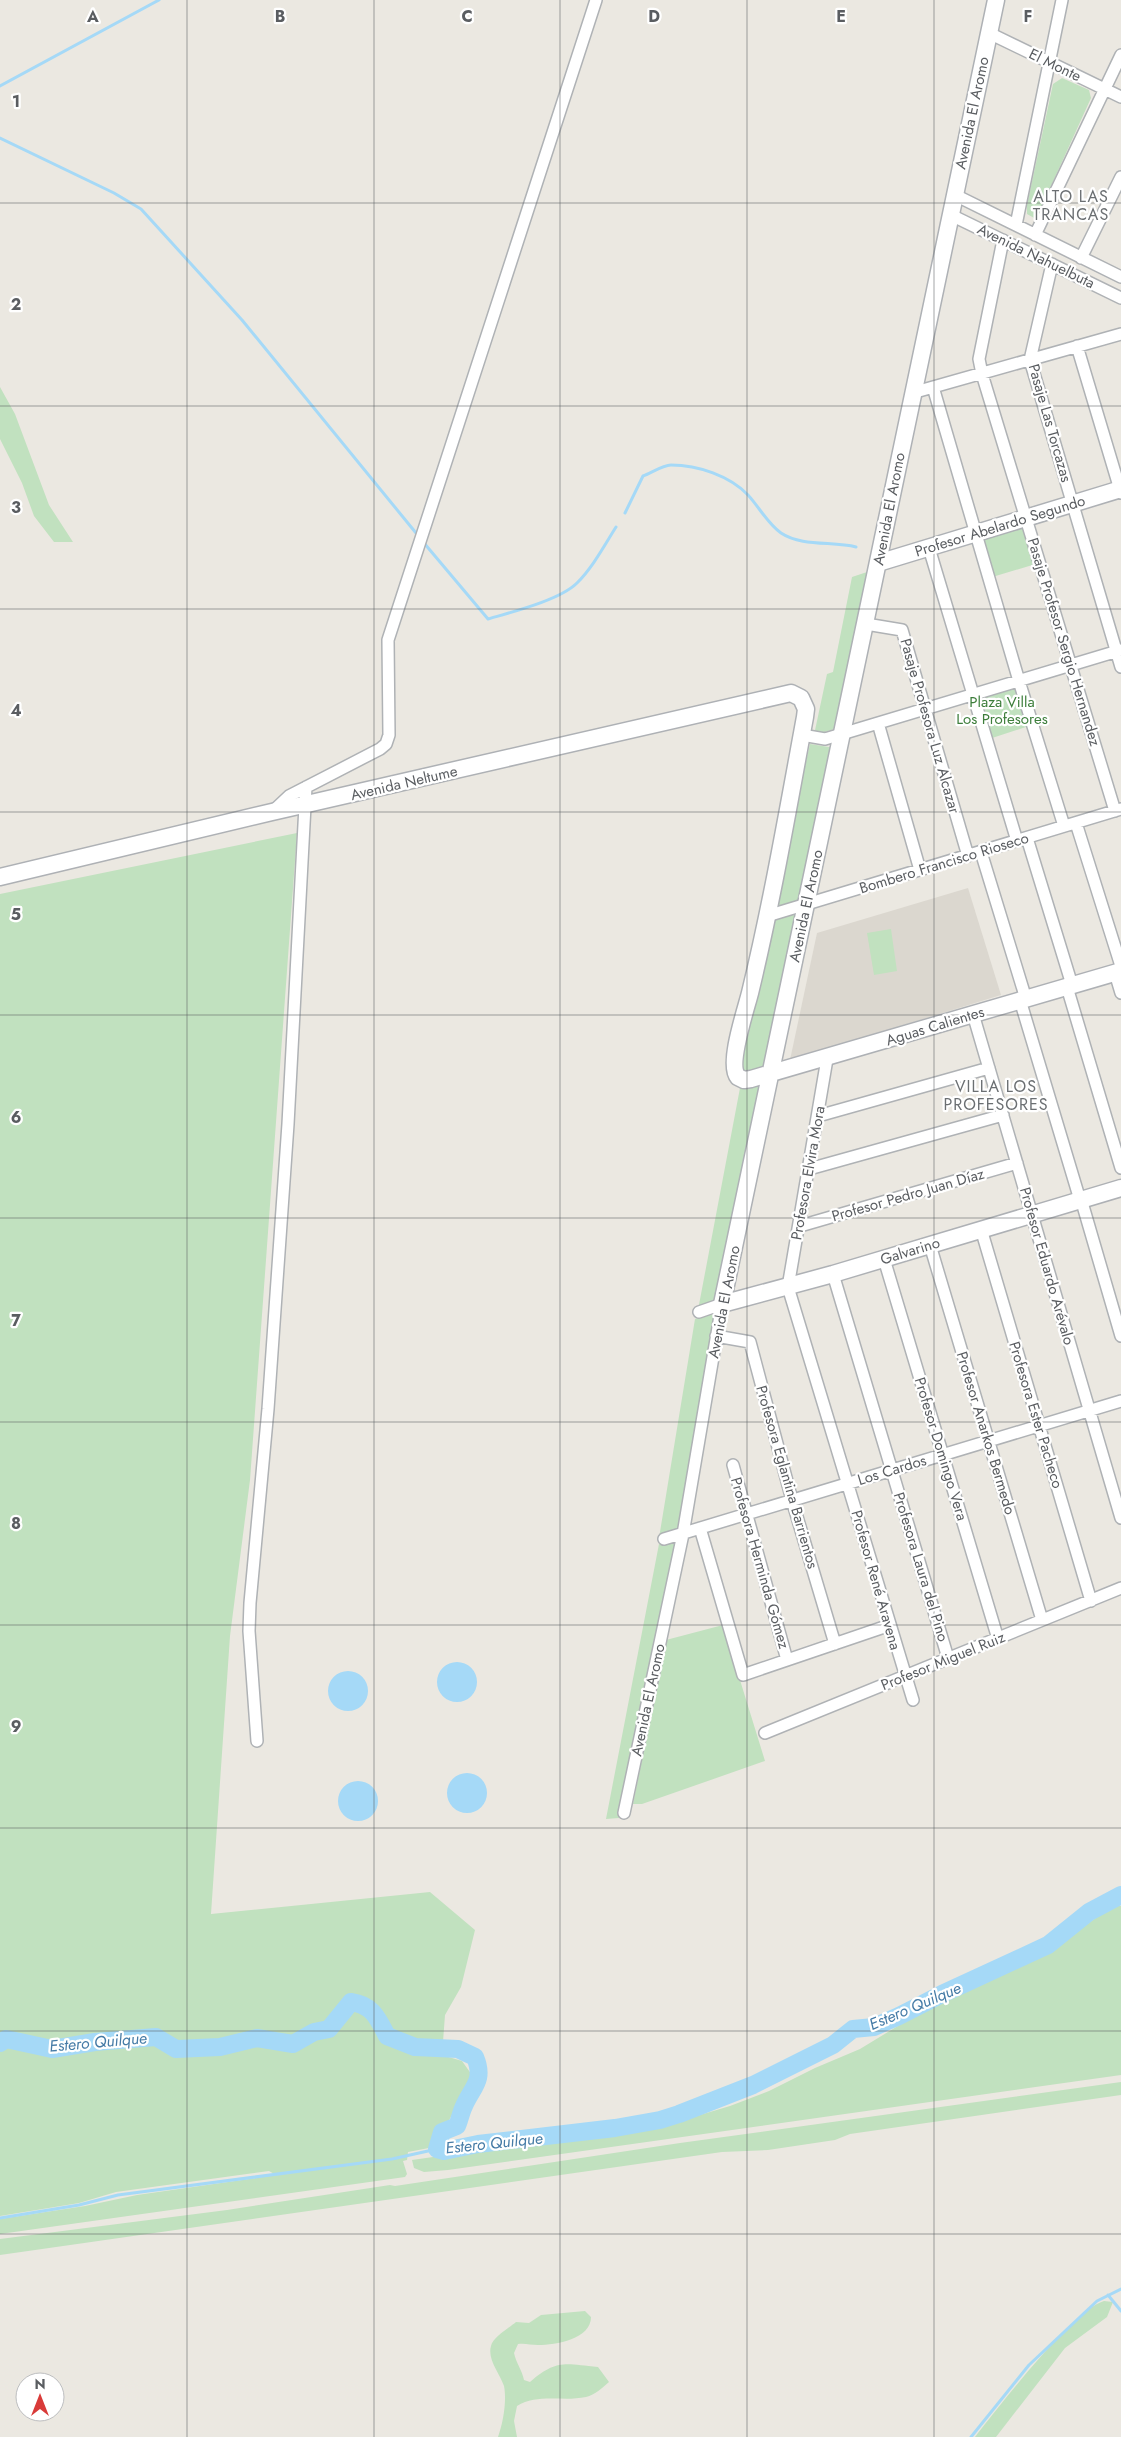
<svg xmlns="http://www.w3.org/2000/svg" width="1121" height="2437" viewBox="0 0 1121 2437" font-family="Jost,sans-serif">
<rect width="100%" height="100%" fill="#ebe8e1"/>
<path fill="#dbd7cf" d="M 968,888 L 1001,995 L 790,1060 L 817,933 Z"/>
<path fill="#c1e1bf" d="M 1062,78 L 1089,90 L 1091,98 L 1036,219 L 1027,214 L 1027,205 L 1053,84 Z
M 0,387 L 15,414 L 49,505 L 73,542 L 54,542 L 34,516 L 22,483 L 0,439 Z
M 1026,518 L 1039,563 L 989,578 L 976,533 Z
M 873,570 L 841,727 L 814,735 L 827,674 L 833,672 L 852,577 Z
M 1019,681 L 1032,725 L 986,740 L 972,695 Z
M 810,744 L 835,748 L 802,902 L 773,909 Z
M 297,833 L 250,1480 L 230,1636 L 211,1914 L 430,1892 L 475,1930 L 461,1987 L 445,2015 L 442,2055 L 462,2061 L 472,2075 L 466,2095 L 457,2106 L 434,2147 L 408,2152 L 407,2160 L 403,2161 L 407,2174 L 405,2177 L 0,2234 L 0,2219 L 85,2206 L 137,2195 L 276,2175 L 269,2171 L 116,2192 L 79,2203 L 0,2216 L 0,894 Z
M 806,905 L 772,1073 L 751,1079 L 734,1070 L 767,916 Z
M 891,929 L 897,971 L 874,975 L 867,933 Z
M 763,1084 L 719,1301 L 698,1310 L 740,1088 Z
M 716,1311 L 678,1533 L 659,1538 L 695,1319 Z
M 677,1538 L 619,1818 L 606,1819 L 659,1544 Z
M 723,1625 L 765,1761 L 642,1804 L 633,1804 L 666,1640 Z
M 1115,1905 L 1121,1906 L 1121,2075 L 448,2170 L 424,2172 L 414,2168 L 412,2160 L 673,2123 L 730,2106 L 769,2091 L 815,2068 L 860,2049 L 929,2007 L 995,1978 L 1050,1949 Z
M 1121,2082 L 1121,2095 L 850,2134 L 835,2140 L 768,2150 L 722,2152 L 0,2255 L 0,2239 L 227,2210 L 390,2185 L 395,2186 L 680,2143 Z
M 1104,2301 L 1113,2302 L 1107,2317 L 1065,2348 L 996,2437 L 975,2437 C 997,2409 1074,2309 1104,2301 Z
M 585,2311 L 591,2317 C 591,2339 556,2345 538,2345 C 531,2345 525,2343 518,2344 L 514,2353 C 516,2363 522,2370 524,2380 L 530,2382 C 557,2359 564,2364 598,2367 L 609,2382 C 603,2387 595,2395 586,2397 C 563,2402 538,2393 517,2406 L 514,2421 L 517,2437 L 498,2437 C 503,2423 507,2401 504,2386 C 500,2374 487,2359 491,2346 C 493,2337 509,2328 516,2322 L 529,2323 L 541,2315 Z"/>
<path fill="#a5d9f7" d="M437 1682a20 20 0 1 1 40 0a20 20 0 1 1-40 0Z
M328 1691a20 20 0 1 1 40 0a20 20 0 1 1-40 0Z
M447 1793a20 20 0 1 1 40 0a20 20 0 1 1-40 0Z
M338 1801a20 20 0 1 1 40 0a20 20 0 1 1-40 0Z"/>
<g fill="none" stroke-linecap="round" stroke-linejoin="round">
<path stroke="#a5d9f7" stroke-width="3" d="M 0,86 L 159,0
M 0,138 L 114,193 L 141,209 L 242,320 L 416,533
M 625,513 L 643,476 C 651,473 663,465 671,465 C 698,465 730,476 748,495 C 759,507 768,524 781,533 C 802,547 833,541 856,547
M 424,543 L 488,619 C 512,612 560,600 577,583 C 593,567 604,546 616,527
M 0,2218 L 79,2205 L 118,2195 L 392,2159 L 437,2149
M 1108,2295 L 1121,2311
M 971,2437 L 1029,2365 L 1097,2301 L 1121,2289"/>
<path stroke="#a5d9f7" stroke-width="18" d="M 0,2043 L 6,2039 L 52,2049 L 95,2042 L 156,2037 L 176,2049 L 220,2047 L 257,2038 L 293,2044 L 314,2032 L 329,2029 L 351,2002 C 373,2005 378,2019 387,2036 L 415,2047 L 458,2049 L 475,2057 C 485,2081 472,2087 464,2106 C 461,2112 460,2119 457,2126 L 442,2132 L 437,2149 L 444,2151 L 478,2144 L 615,2128 L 660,2120 L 679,2114 L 753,2085 L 833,2045 L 853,2029 L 874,2027 L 899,2016 L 942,1994 L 1048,1945 L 1089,1912 L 1121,1895"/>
<g stroke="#afb2b5" stroke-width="14">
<path id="street" d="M 989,33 L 1121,97
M 955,195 L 1121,277
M 951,215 L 1121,298
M 1016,225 L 1062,0
M 1035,235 L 1121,55
M 1003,240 L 979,359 L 982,374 L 1115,811
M 1081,258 L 1121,177
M 1052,264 L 1030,360 L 1121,667
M 1077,346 L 1121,493
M 933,387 L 1019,681 L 1064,826
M 912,393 L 1121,334
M 929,548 L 1017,841
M 866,624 L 902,630 L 968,856
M 878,723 L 920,870
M 802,735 L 825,739 L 1121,650
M 272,812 L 289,796 L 380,749 L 386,744 L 389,735 L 388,640 L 596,0
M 1076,823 L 1121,966
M 1027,838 L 1072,985
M 981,852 L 1026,999
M 767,916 L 1121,809
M 1115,973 L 1121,993
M 1067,987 L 1121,1168
M 1020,1000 L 1080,1200
M 973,1014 L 1121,1518
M 827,1059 L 788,1287 L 913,1700
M 818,1116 L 989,1068
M 809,1169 L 1003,1115
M 1081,1199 L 1121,1336
M 800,1226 L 1017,1163
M 981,1229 L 1091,1601
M 930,1245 L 1042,1620
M 884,1259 L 998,1639
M 833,1274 L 948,1658
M 716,1336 L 750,1342 L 792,1500 L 835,1644
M 733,1465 L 787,1660
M 700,1528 L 743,1675 L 890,1625
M 664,1539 L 1121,1401
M 765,1733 L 1121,1588
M 257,1741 L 249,1631 L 250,1603 L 268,1409 L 288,1124 L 306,787
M 624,1813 L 683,1534 L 722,1304 L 699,1312"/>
</g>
<g stroke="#aeb1b5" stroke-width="19">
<path id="secondary" d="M 996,0 L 722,1304 L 833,1274 L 1121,1188
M 878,563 L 1121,489
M 0,877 L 272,812 L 791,693 L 801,698 L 806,709 L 805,717 C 788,809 772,902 750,993 C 746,1009 727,1065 738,1077 L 744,1080 L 751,1079 L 1121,971"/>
</g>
<use href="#street" stroke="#fff" stroke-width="11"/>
<use href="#secondary" stroke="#fff" stroke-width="16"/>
</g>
<path fill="none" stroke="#5a5d61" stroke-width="1" stroke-opacity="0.55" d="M 187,0 L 187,2437M 374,0 L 374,2437M 560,0 L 560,2437M 747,0 L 747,2437M 934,0 L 934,2437M 0,203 L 1121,203M 0,406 L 1121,406M 0,609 L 1121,609M 0,812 L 1121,812M 0,1015 L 1121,1015M 0,1218 L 1121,1218M 0,1422 L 1121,1422M 0,1625 L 1121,1625M 0,1828 L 1121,1828M 0,2031 L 1121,2031M 0,2234 L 1121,2234"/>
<g text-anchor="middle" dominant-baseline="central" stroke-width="4.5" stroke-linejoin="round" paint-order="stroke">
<g font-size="15" fill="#5a5d61" stroke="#fff">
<text transform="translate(1055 65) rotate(26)">El Monte</text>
<text transform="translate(972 113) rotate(-78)">Avenida El Aromo</text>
<text transform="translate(1036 256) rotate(26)">Avenida Nahuelbuta</text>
<text transform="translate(1050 423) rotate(74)">Pasaje Las Torcazas</text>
<text transform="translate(889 509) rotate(-79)">Avenida El Aromo</text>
<text transform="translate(1000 526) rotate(-17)">Profesor Abelardo Segundo</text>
<text transform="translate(1064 642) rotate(73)">Pasaje Profesor Sergio Hernandez</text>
<text transform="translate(930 726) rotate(74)">Pasaje Profesora Luz Alcazar</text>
<text transform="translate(404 783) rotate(-13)">Avenida Neltume</text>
<text transform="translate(944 863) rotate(-17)">Bombero Francisco Rioseco</text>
<text transform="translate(806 906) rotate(-78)">Avenida El Aromo</text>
<text transform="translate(935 1026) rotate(-17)">Aguas Calientes</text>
<text transform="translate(808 1173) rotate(-80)">Profesora Elvira Mora</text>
<text transform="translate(908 1195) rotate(-16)">Profesor Pedro Juan Díaz</text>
<text transform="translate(910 1251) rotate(-17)">Galvarino</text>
<text transform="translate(1047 1266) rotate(74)">Profesor Eduardo Arévalo</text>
<text transform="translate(724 1302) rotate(-79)">Avenida El Aromo</text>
<text transform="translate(1036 1415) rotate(73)">Profesora Ester Pacheco</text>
<text transform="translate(986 1433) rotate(73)">Profesor Anarkos Bermedo</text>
<text transform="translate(941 1449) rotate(73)">Profesor Domingo Vera</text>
<text transform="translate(892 1470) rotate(-17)">Los Cardos</text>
<text transform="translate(787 1477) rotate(74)">Profesora Eglantina Barrientos</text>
<text transform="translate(760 1563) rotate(74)">Profesora Herminda Gómez</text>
<text transform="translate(921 1567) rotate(73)">Profesora Laura del Pino</text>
<text transform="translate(876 1580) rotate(74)">Profesor René Aravena</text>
<text transform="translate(943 1661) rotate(-22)">Profesor Miguel Ruiz</text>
<text transform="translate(648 1700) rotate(-78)">Avenida El Aromo</text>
</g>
<g font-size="15" fill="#3d7e3b" stroke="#fff">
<text x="1002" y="702">Plaza Villa<tspan x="1002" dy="17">Los Profesores</tspan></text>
</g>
<g font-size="16" letter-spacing="1" fill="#6b6f72" stroke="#fff">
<text x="1071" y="196">ALTO LAS<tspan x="1071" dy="18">TRANCAS</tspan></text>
<text x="996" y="1086">VILLA LOS<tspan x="996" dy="18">PROFESORES</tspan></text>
</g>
<g font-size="16" font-style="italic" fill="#457ba6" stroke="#fff">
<text transform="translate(915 2006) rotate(-23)">Estero Quilque</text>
<text transform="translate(98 2042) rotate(-5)">Estero Quilque</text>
<text transform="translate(494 2143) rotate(-6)">Estero Quilque</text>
</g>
</g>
<g font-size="16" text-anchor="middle" font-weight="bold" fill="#5a5d61" stroke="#fff" stroke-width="4.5" stroke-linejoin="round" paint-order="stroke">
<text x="93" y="22">A</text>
<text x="280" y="22">B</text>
<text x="467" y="22">C</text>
<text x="654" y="22">D</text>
<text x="841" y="22">E</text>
<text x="1028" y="22">F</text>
<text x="16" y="107">1</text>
<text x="16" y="310">2</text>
<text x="16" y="513">3</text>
<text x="16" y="716">4</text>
<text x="16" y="920">5</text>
<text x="16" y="1123">6</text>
<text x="16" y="1326">7</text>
<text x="16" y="1529">8</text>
<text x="16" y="1732">9</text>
</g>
<g transform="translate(40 2397)"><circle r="24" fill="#ffffff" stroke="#bdbec0"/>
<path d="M0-4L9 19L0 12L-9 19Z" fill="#d93b39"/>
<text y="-8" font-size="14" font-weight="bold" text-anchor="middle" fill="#5a5d61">N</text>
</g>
</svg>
